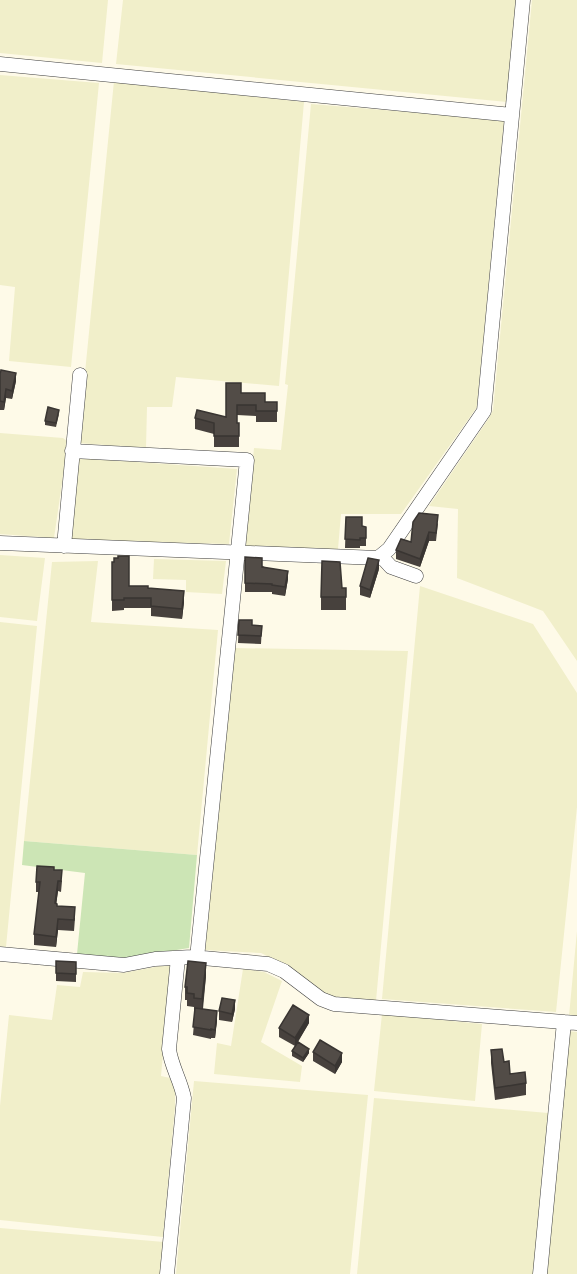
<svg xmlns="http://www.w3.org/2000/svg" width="577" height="1274" viewBox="0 0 577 1274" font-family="'PT Serif',serif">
<rect width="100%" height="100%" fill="#fefae8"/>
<path fill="#f1efca" d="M 0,0 L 108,0 L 102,63 L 0,53 Z
M 123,0 L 516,0 L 507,102 L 116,64 Z
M 532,0 L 577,0 L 577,661 L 543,611 L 457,578 L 458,509 L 429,506 L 489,418 L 493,410 Z
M 0,75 L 99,83 L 71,367 L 9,361 L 15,287 L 0,285 Z
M 114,81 L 304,102 L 279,386 L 176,377 L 172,407 L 147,407 L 146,448 L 78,443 Z
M 311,104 L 504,120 L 477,407 L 401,514 L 341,514 L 338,549 L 244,547 L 254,448 L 281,450 L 288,385 L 285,384 Z
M 0,433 L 63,438 L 68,442 L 54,538 L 0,534 Z
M 78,458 L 237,469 L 229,544 L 70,540 Z
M 0,555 L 45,558 L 37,621 L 0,617 Z
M 154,559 L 226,561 L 222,594 L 186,592 L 186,580 L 153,579 Z
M 98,561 L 91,622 L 218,630 L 197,855 L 24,841 L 52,562 Z
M 420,586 L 533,624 L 577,693 L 577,807 L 556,1012 L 382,999 Z
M 0,622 L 37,626 L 6,947 L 0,946 Z
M 234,648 L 408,651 L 376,1001 L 334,998 L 321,993 L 283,964 L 261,953 L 205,950 Z
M 577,931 L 577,1016 L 569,1016 Z
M 171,964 L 161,1076 L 170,1078 L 175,1090 L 175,1107 L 163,1237 L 0,1220 L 0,1106 L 9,1015 L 52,1020 L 57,985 L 80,987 L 83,972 L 123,973 Z
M 243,969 L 264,972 L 282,981 L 261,1042 L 302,1066 L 300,1082 L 214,1074 L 217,1043 L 231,1046 Z
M 382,1014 L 482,1024 L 475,1101 L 374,1091 Z
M 568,1031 L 577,1032 L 577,1274 L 545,1274 Z
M 194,1081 L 368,1095 L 350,1274 L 176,1274 Z
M 374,1098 L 548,1113 L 533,1274 L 357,1274 Z
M 0,1228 L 164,1242 L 161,1274 L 0,1274 Z"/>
<path fill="#cce5b5" d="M 24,841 L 197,855 L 189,948 L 127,958 L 77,954 L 85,873 L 22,865 Z"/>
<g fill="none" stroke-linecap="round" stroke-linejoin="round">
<g stroke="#3d3d3d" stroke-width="15">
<path id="minor" d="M 0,64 L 512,115
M 72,451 L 247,460 L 197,958
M 0,543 L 378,558 L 389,549 L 484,411 L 523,0
M 64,546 L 80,375
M 381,556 L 391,567 L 416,576
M 0,954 L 124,965 L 155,959 L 192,957 L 268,964 L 284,971 L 321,999 L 334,1004 L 577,1023
M 167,1274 L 184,1098 C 181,1081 171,1066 169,1049 L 178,958
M 540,1274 L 564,1022"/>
</g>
<use href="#minor" stroke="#fff" stroke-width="14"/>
</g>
<path fill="#47413d" d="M 0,374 L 16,381 L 12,399 L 6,398 L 4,410 L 0,410 Z
M 241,393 L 265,402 L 277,411 L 277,422 L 256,422 L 256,416 L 237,415 L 237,423 L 239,423 L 239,447 L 214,447 L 214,434 L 195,429 L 195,418 L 226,417 Z
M 59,414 L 56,427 L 45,425 L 45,421 Z
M 346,517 L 362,526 L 366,527 L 366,546 L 360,546 L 360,548 L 345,548 Z
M 438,523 L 436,541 L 429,541 L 420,567 L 396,559 L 396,550 L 411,542 Z
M 245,557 L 288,579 L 285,596 L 272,594 L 272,592 L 245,592 Z
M 112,562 L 114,562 L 129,586 L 148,588 L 184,602 L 182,619 L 151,616 L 151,608 L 124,608 L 124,610 L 112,611 Z
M 379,569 L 370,598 L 360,595 L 360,586 Z
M 342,588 L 346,588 L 346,610 L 321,610 L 321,597 Z
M 239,620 L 252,625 L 262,626 L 261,644 L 238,643 Z
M 54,870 L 62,881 L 61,892 L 58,891 L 56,904 L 57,906 L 75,918 L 74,931 L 58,930 L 56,947 L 34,945 L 34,934 L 39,892 L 36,892 L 36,882 Z
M 56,961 L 76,962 L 76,982 L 56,981 Z
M 206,976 L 203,1009 L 217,1020 L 215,1038 L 211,1038 L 211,1039 L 193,1035 L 195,1011 L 194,1011 L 194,1007 L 187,1006 L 187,1000 L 185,1000 L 185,987 Z
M 235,1009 L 232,1022 L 219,1020 L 219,1011 Z
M 309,1023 L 298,1042 L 309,1053 L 303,1062 L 292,1056 L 292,1051 L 295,1046 L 279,1037 L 279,1028 Z
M 491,1050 L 504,1062 L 510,1074 L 526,1083 L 526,1095 L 495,1100 L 491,1063 Z
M 313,1052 L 342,1062 L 335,1074 L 313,1061 Z"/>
<path fill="#393532" d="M 16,373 L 16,381 L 12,399 L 12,391 Z
M 6,389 L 6,398 L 4,410 L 4,402 Z
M 429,532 L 429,541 L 420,567 L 420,559 Z
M 379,560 L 379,569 L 370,598 L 370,590 Z
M 288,571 L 288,579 L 285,596 L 285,587 Z
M 184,591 L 184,602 L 182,619 L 182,609 Z
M 58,881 L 58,891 L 55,914 L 55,903 Z
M 58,919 L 58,930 L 56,947 L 56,937 Z
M 206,963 L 206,976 L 202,1012 L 202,999 Z
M 235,1000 L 235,1009 L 232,1022 L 232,1014 Z
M 217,1011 L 217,1020 L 215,1038 L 215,1030 Z
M 309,1015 L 309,1023 L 295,1046 L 295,1038 Z
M 309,1049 L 309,1053 L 303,1062 L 303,1058 Z
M 342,1053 L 342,1062 L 335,1074 L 335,1066 Z"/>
<path fill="#524c47" stroke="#393532" stroke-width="1.5" d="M 1,370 L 16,373 L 12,391 L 6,389 L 4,402 L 0,401 L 0,374 Z
M 226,383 L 241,383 L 241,393 L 265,393 L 265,402 L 277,402 L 277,411 L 256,411 L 256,405 L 237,405 L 237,423 L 239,423 L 239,436 L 214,436 L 214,423 L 195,418 L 197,410 L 226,417 Z
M 48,407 L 59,410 L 56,423 L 45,421 Z
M 419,513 L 438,515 L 436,533 L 429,532 L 420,559 L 396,550 L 401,539 L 411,542 L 413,522 Z
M 346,517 L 362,517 L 362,526 L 366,527 L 366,538 L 360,538 L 360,540 L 345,539 Z
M 118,556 L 129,556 L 129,586 L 148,586 L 148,588 L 184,591 L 182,609 L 151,606 L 151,598 L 124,598 L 124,600 L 112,600 L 112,562 L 114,562 L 114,558 L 118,558 Z
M 245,557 L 262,558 L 262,567 L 288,571 L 285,587 L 272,585 L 272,584 L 245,583 Z
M 368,558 L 379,560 L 370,590 L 360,586 Z
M 322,561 L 340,562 L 342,588 L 346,588 L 346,597 L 321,597 Z
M 239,620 L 252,620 L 252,625 L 262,626 L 261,636 L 238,635 Z
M 37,866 L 54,867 L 54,870 L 62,870 L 61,881 L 58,881 L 55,903 L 57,904 L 57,906 L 75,907 L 74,920 L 58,919 L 56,937 L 34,934 L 40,882 L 36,882 Z
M 56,961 L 76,962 L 76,974 L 56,973 Z
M 188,961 L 206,963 L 202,999 L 194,998 L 194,994 L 187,993 L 187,987 L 185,987 Z
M 222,998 L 235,1000 L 232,1014 L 219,1011 Z
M 293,1005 L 309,1015 L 295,1038 L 279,1028 Z
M 195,1008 L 217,1011 L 215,1030 L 211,1029 L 211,1030 L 193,1027 Z
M 320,1040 L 342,1053 L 335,1066 L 313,1052 Z
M 298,1042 L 309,1049 L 303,1058 L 292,1051 Z
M 502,1049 L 504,1062 L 509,1061 L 510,1074 L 525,1072 L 526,1083 L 495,1088 L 491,1050 Z"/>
</svg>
